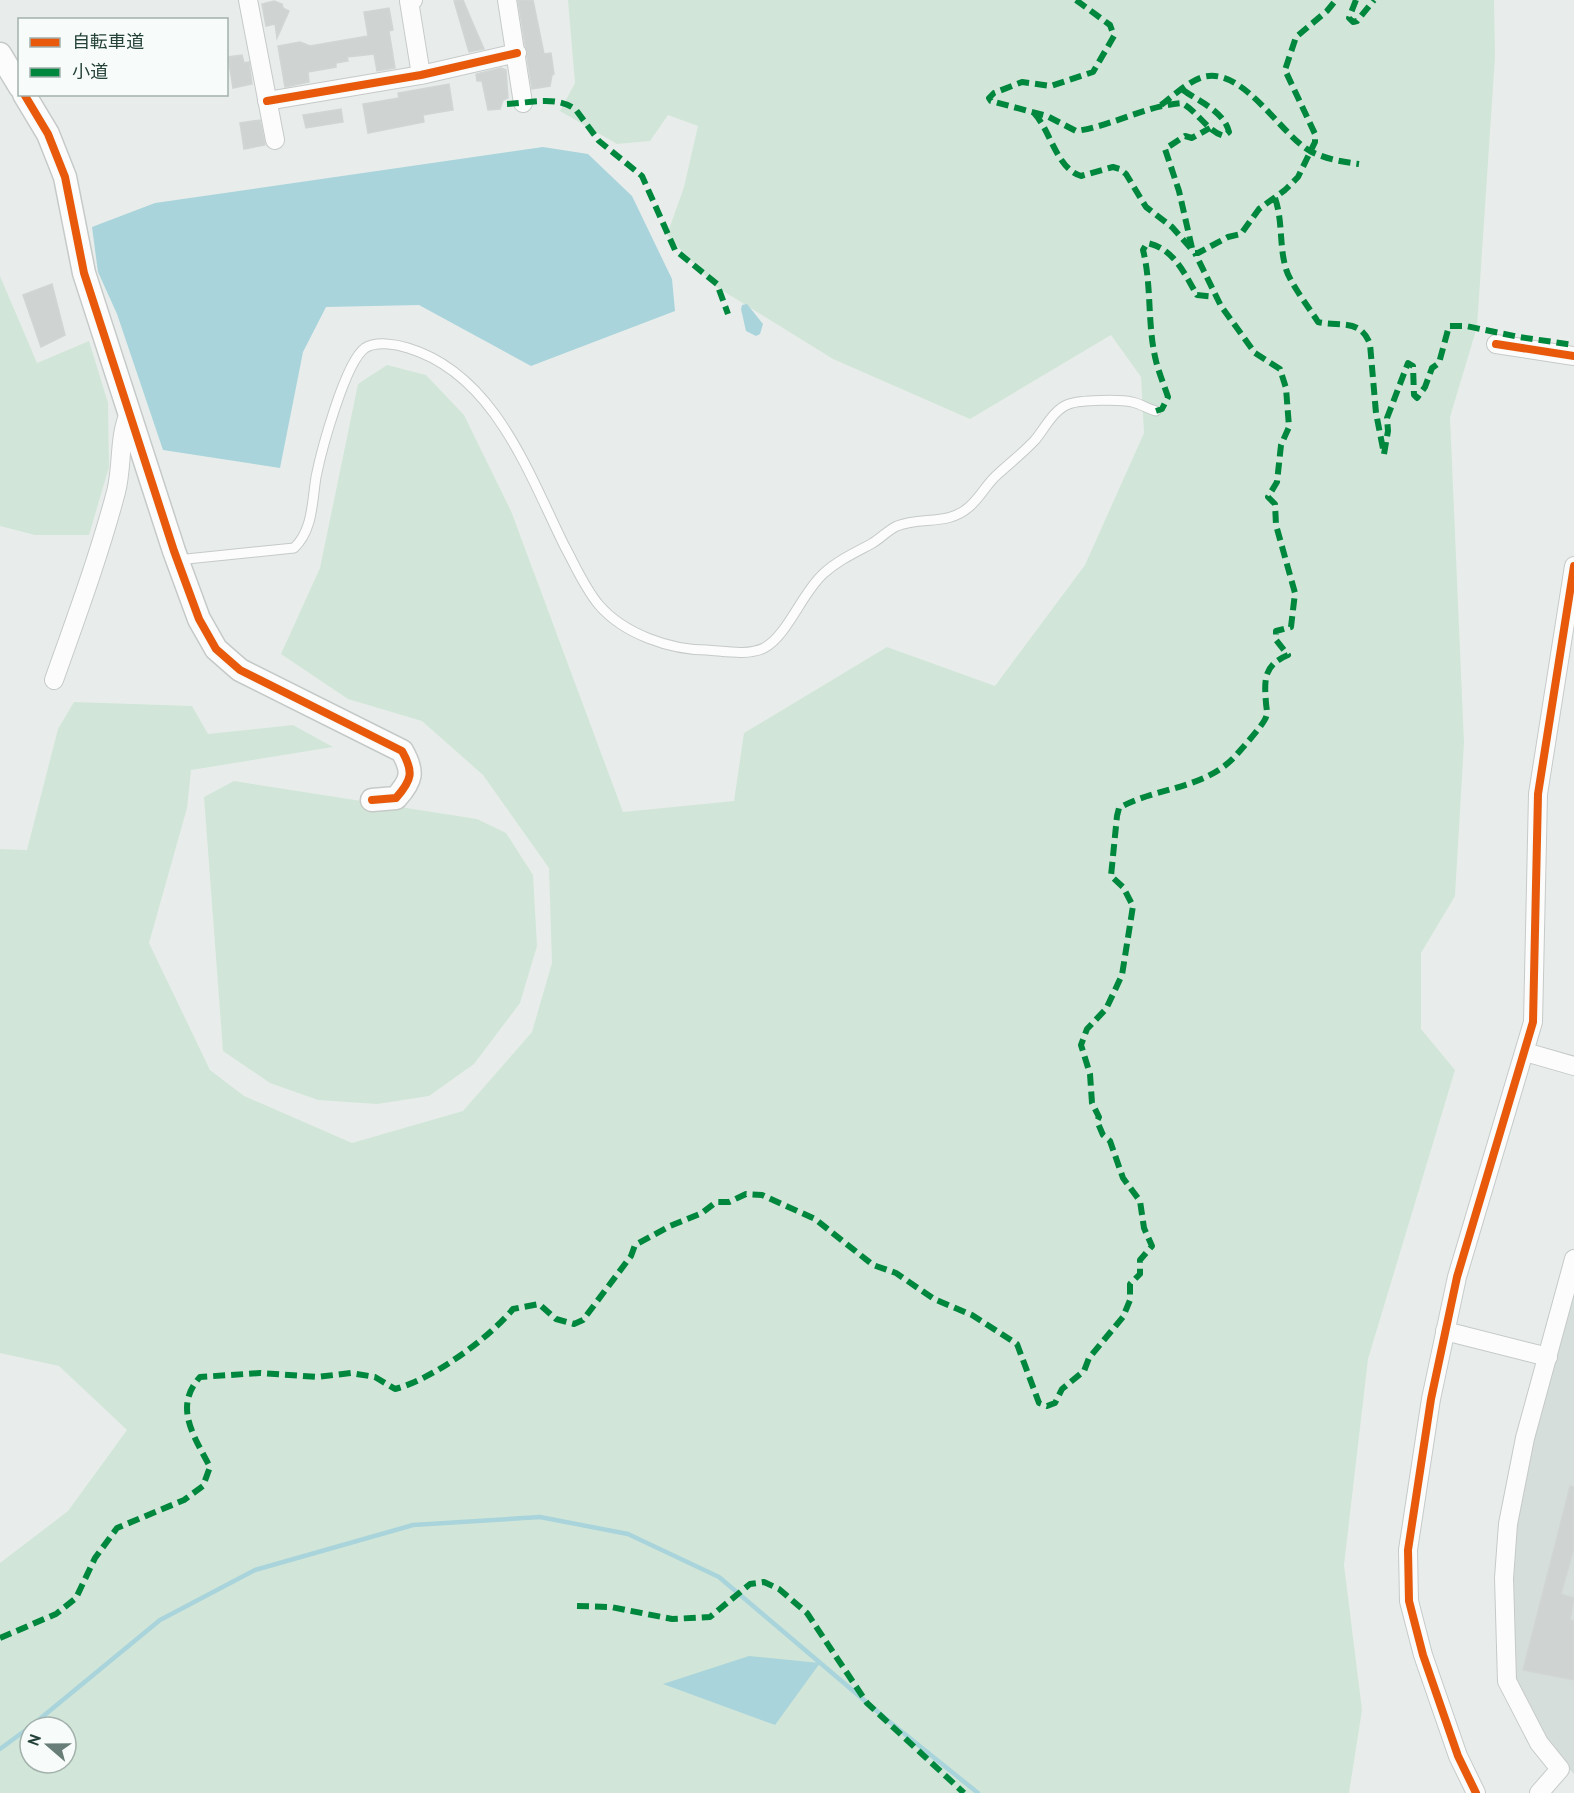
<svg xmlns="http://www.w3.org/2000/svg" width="1574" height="1793" viewBox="0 0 1574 1793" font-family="'PT Sans','Noto Sans JP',sans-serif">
<rect width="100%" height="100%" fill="#e8edeb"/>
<path fill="#d6dedb" d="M 1574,1280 L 1574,1774 L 1558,1757 L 1512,1675 L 1510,1580 L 1514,1527 L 1530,1436 Z"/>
<path fill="#d1e6d8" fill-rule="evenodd" d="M 568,0 L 1494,0 L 1495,57 L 1477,327 L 1450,417 L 1464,743 L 1455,896 L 1421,953 L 1421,1029 L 1455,1070 L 1368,1359 L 1344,1565 L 1362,1710 L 1349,1793 L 0,1793 L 0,1563 L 68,1511 L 127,1430 L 59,1366 L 0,1353 L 0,849 L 27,850 L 58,729 L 74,702 L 192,706 L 208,734 L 293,725 L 333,747 L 191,770 L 187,808 L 149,943 L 210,1070 L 244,1096 L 352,1143 L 463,1111 L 532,1032 L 552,963 L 549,868 L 483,775 L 422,721 L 348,699 L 281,654 L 320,568 L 358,384 L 387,365 L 426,375 L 464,415 L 511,511 L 623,812 L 734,801 L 744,733 L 887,647 L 995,686 L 1085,565 L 1144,433 L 1141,377 L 1111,335 L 970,419 L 833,359 L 715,286 L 667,235 L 684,187 L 698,126 L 668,115 L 650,141 L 617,144 L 560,111 L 575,83 ZM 30,1727 L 66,1727 L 66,1763 L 30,1763 Z
M 0,276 L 37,363 L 89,341 L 108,403 L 109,467 L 89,535 L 35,535 L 0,526 Z
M 234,781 L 477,819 L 506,833 L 533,875 L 537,946 L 520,1003 L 474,1064 L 429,1096 L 377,1104 L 318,1100 L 270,1083 L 223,1051 L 204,797 Z"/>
<path fill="#a9d4db" d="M 543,147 L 588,154 L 632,196 L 672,279 L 675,311 L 531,366 L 419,305 L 326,307 L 303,352 L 280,468 L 163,450 L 117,314 L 98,272 L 92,227 L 155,203 Z
M 747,304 L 763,324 L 760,334 L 756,336 L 746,331 L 741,309 L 742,305 Z
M 749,1656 L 820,1663 L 775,1725 L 663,1684 Z"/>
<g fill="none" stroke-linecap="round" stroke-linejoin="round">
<path stroke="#a9d4db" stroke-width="4.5" d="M 30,1727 L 160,1620 L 255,1570 L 413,1525 L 540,1517 L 628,1534 L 719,1577 L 891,1723 L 978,1793
M 0,1749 L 30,1727"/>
</g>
<path fill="#cfd4d2" stroke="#d1d6d4" stroke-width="1.5" d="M 463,0 L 471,19 L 484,49 L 469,52 L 454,1 Z
M 518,0 L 533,0 L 544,54 L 551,53 L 554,74 L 552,75 L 550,86 L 532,89 Z
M 274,1 L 282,4 L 283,8 L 289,11 L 277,38 L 275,24 L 266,26 L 262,4 Z
M 389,8 L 393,30 L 389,31 L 395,68 L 377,71 L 374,54 L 347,57 L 348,61 L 336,63 L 336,67 L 308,72 L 309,82 L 285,87 L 278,46 L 300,42 L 310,46 L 368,36 L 364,12 Z
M 242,55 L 244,63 L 249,62 L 252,84 L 233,88 L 228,57 Z
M 501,68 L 506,70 L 508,98 L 503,100 L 500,109 L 488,110 L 482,81 L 477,81 L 476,74 Z
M 449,84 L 453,110 L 423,115 L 424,122 L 368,133 L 363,104 L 399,98 L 398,93 Z
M 341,109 L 343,122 L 306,128 L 303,115 Z
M 260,120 L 265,145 L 244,149 L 240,123 Z
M 52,284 L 65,335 L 41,347 L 23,295 Z
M 1570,1486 L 1574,1487 L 1574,1548 L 1561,1594 L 1574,1598 L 1570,1620 L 1574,1621 L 1574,1680 L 1523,1670 Z"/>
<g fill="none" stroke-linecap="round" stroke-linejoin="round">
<g stroke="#c5cac8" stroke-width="11">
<path id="service" d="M 177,560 L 294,548 C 313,530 312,502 316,477 C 321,452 345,362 365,348 C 376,341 396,344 408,348 C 494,374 528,472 564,545 C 575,565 584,587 599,605 C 624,634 670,650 707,650 C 724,651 748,656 764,648 C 787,636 802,593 823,574 C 837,561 854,553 871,544 C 880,539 888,530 897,526 C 921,516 948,526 969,507 C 980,498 987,483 998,474 C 1011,462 1023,453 1035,440 C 1045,428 1054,409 1069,404 C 1080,400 1121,399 1132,402 C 1141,404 1148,409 1156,411"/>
</g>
<g stroke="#c5cac8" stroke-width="20">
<path id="minor" d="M 248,0 L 275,140
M 413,0 L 409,1 L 421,75
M 507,0 L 523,103
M 267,101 L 421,75 L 517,53
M 1496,344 L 1574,356
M 54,680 C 76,618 99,556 116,492 C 123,465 118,437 130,411
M 1525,1052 L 1574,1066
M 1445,1331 L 1548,1357
M 1476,1793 L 1458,1756 L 1423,1655 L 1409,1601 L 1408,1550 L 1431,1399 L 1457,1277 L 1533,1022 L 1538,794 L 1574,566
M 1539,1793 L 1560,1769 L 1539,1743 L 1507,1681 L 1504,1578 L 1508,1524 L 1525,1438 L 1574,1259"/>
</g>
<g stroke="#c5cac8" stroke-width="25">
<path id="tertiary" d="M 0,54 L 20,87
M 24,94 L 48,134 L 65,177 L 84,273 L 174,551 L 199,619 L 216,649 L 240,670 L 402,751 C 414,772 412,780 396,798 L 372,800"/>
</g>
<use href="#service" stroke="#fcfcfc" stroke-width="9"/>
<use href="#minor" stroke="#fcfcfc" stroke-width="18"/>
<use href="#tertiary" stroke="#fcfcfc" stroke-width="22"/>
<path stroke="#00873e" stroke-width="6" stroke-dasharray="12 6" stroke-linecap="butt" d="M 1076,0 L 1110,25 L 1114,36 L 1093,72 L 1051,86 L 1022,82 L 994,93 L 989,98 L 991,101 L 1047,116 L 1076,131 C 1112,126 1145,106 1182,103 C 1198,112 1207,131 1224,136 L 1229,132 C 1224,111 1198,101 1183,90
M 1356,0 L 1349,18 L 1353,22 L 1357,21 L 1374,0
M 507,104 C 529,103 558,95 576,110 L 599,141 L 642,176 L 675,250 L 717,284 L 728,314
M 1161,105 C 1173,96 1189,81 1203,77 C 1243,66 1280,134 1310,151 C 1325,159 1343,162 1359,164
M 1034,113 C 1051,131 1056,168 1081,176 L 1113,167 L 1120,169 L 1126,174 L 1146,207 L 1172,227 L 1195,253 L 1198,253 L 1228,237 L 1241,234 L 1259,209 L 1285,190 L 1298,177 L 1315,142 L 1315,134 L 1285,70 L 1296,37 L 1327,11 L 1336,0
M 1275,198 C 1283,221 1279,246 1286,269 C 1290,283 1310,309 1318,322 C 1340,327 1360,318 1370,344 L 1376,413 L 1384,454 L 1388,431 L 1387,418 L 1408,363 L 1413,366 L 1414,395 L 1417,398 L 1425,387 L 1432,368 L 1439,363 L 1449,326 L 1466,326 L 1519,337 L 1574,345
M 1192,248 L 1179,191 L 1165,149 L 1185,136 L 1192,138 L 1210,128
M 1156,411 L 1162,409 L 1168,397 C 1164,385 1159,373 1156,361 C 1147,325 1152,286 1143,250 L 1147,243 C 1174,248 1185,275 1197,295 L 1217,297
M 577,1606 L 611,1607 L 672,1619 L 710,1617 L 750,1584 L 764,1582 L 779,1589 L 807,1613 L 867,1703 L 964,1793
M 0,1638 L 56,1614 L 76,1598 L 95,1558 L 117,1528 L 184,1500 L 203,1486 L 210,1467 C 194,1436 173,1407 200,1377 L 260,1373 L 317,1377 L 351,1373 L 375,1377 L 395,1389 C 433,1379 488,1339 513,1309 L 539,1304 L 556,1319 L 574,1324 L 583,1320 L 631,1256 L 635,1245 L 670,1226 L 702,1213 L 716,1202 L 729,1202 L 746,1194 L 762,1195 L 815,1219 L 873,1265 L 896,1273 L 934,1299 L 972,1315 L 1017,1344 L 1039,1403 L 1047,1406 L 1055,1403 L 1062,1389 L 1084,1371 L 1089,1358 L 1123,1317 L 1130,1300 L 1130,1284 L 1140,1274 L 1140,1260 L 1152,1246 L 1144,1228 L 1140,1201 L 1123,1178 L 1110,1141 L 1103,1135 L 1097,1121 L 1099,1117 L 1092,1103 L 1090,1074 L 1081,1045 L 1087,1029 L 1106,1009 L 1122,975 L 1133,906 L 1123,887 L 1111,876 L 1117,816 L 1119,808 C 1158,786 1207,790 1238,753 C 1244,746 1264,724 1266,717 C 1268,713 1266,706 1266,703 C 1264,679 1264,665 1288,655 L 1276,640 L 1276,631 L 1291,627 L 1295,593 L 1276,525 L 1275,504 L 1268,497 L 1277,482 L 1281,445 L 1289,427 L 1286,388 L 1280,369 L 1255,353 L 1221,306 L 1195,253"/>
<g stroke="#f7fbf9" stroke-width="11">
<path id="cycleway" d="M 24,94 L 48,134 L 65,177 L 84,273 L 174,551 L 199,619 L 216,649 L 240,670 L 402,751 C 414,772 412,780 396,798 L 372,800
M 267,101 L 421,75 L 517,53
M 1496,344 L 1574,356
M 1476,1793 L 1458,1756 L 1423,1655 L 1409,1601 L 1408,1550 L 1431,1399 L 1457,1277 L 1533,1022 L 1538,794 L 1574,566"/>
</g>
<use href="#cycleway" stroke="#e8590c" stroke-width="8"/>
</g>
<rect x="18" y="18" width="210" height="78" fill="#f7fbf9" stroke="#a3b1ad" stroke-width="1.5"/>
<rect x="30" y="38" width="30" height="9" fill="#e8590c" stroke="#a3b1ad" stroke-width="1.5"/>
<text x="72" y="48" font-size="18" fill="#24423a">自転車道</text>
<rect x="30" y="68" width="30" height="9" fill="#00873e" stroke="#a3b1ad" stroke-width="1.5"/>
<text x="72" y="78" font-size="18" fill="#24423a">小道</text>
<g transform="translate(48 1745) rotate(290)"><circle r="28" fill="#f7fbf9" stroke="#a3b1ad" stroke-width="1.5"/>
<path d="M0-4.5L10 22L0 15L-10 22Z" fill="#697e78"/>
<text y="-9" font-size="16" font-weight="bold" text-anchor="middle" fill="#24423a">N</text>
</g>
</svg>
